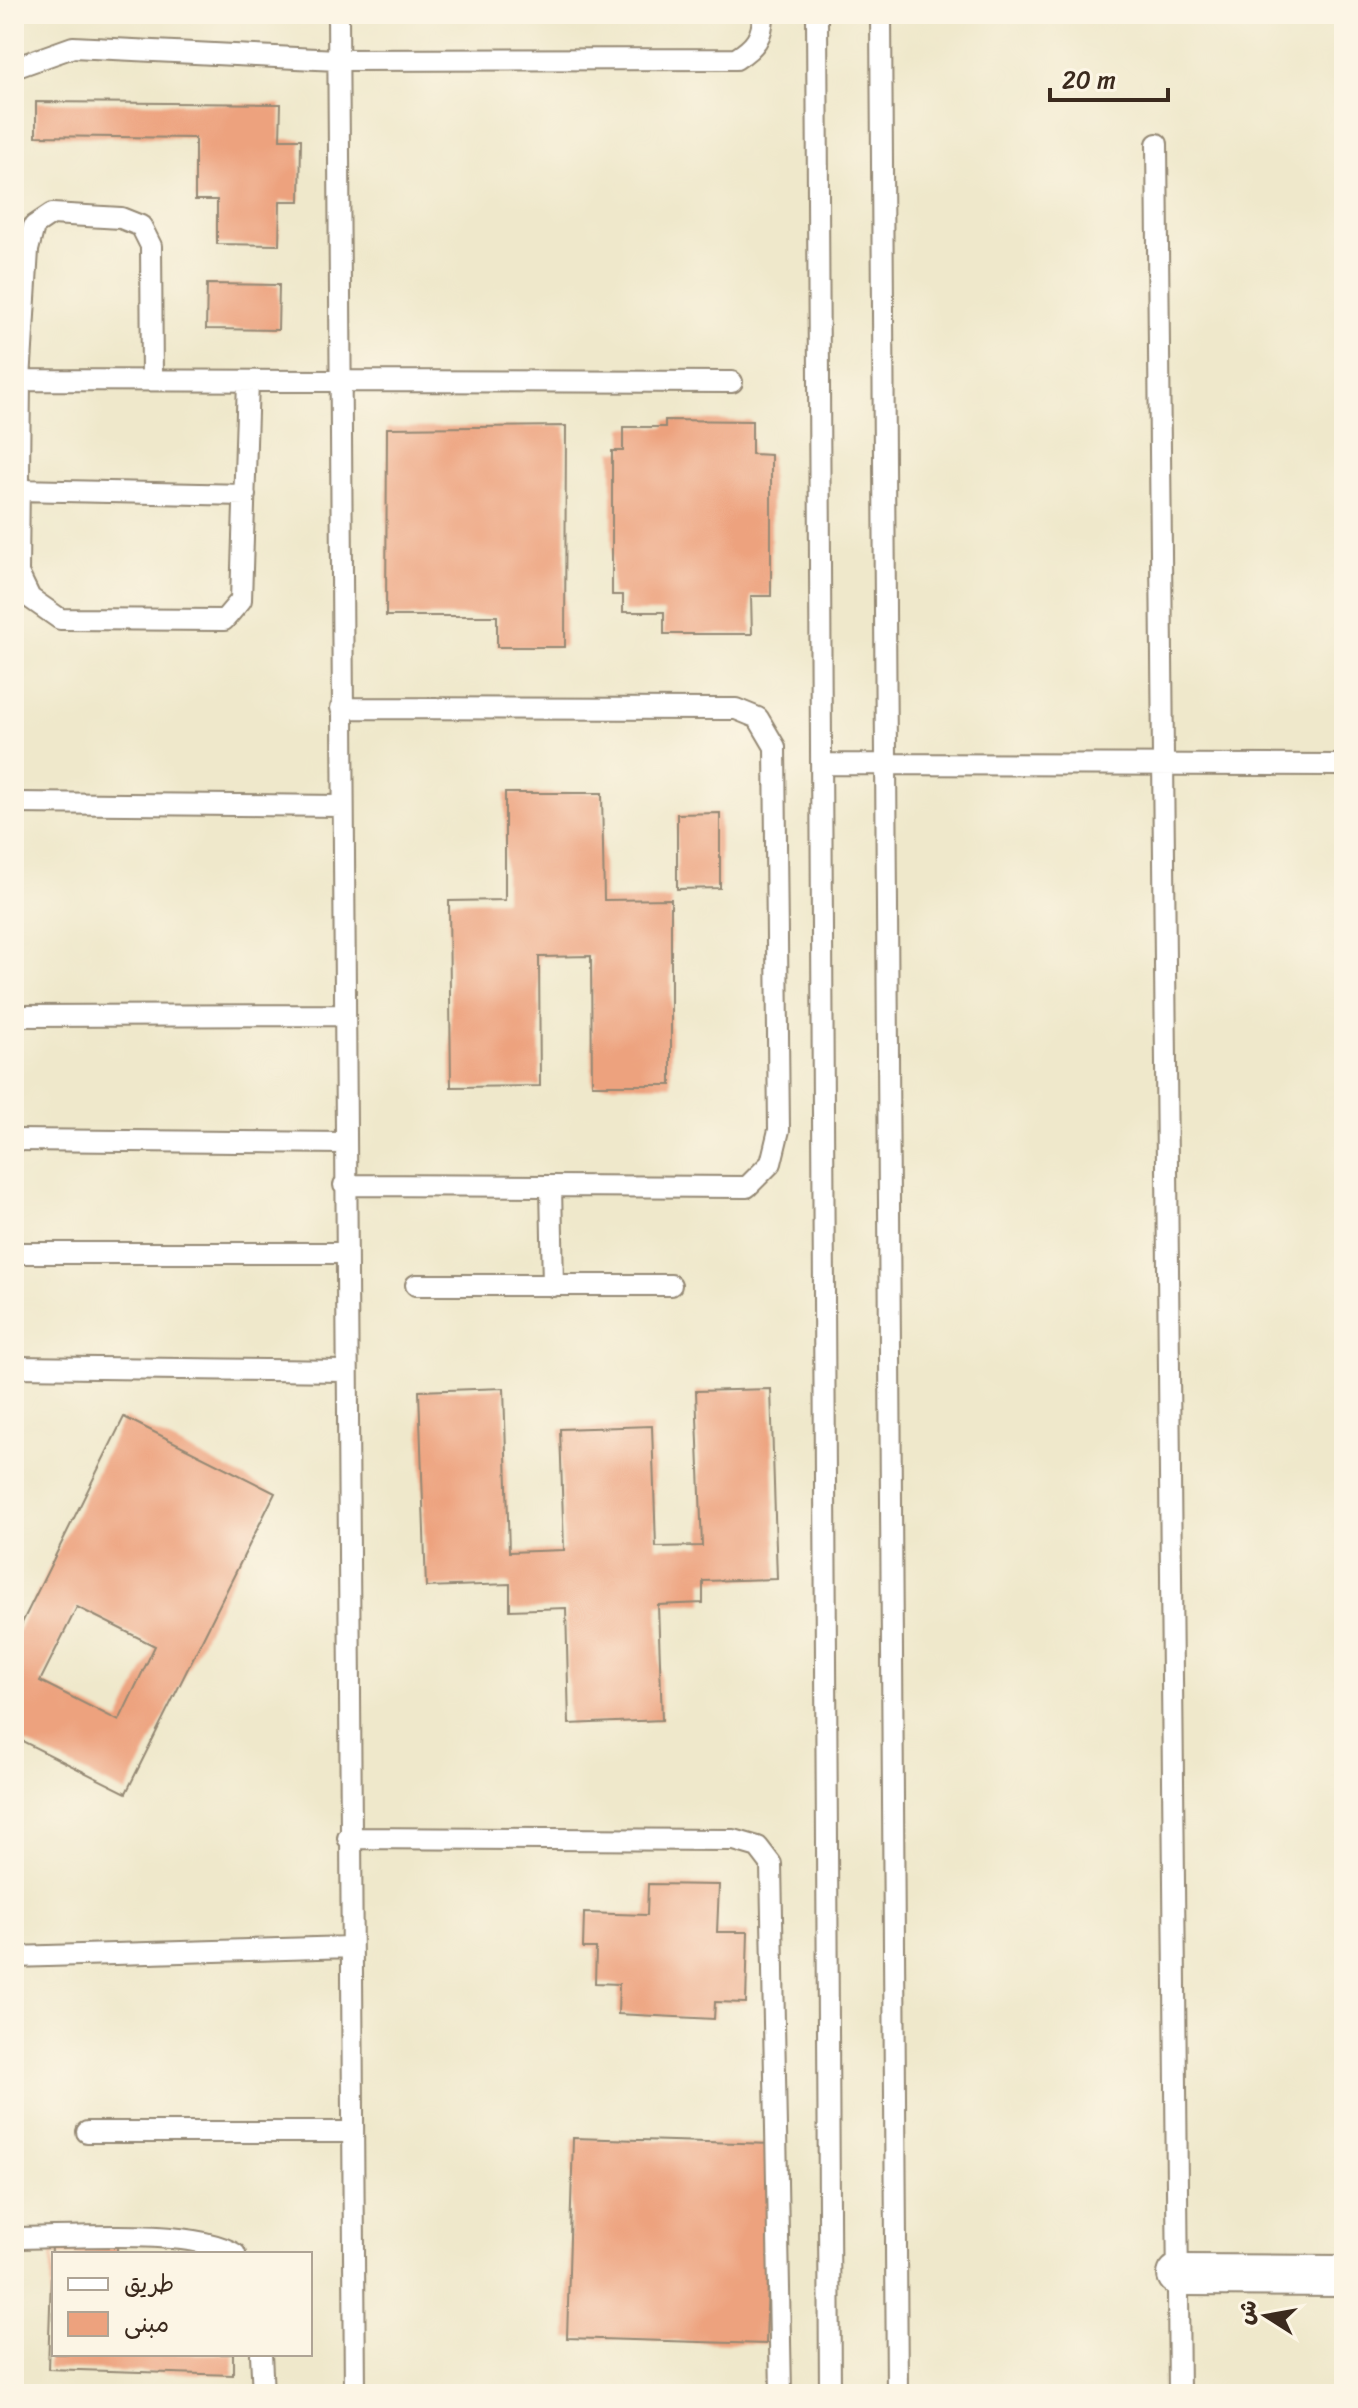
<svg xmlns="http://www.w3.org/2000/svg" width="1358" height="2408" viewBox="0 0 1358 2408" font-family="Sriracha,'Playpen Sans Arabic',sans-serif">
<rect width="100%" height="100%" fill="#fcf5e5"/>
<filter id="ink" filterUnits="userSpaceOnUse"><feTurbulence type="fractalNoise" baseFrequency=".0125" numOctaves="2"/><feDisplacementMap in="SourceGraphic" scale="16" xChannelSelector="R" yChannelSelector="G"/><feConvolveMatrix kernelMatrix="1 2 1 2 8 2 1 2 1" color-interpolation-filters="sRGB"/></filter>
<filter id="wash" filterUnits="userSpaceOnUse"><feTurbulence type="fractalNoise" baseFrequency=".006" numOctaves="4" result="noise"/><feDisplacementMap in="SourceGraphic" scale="32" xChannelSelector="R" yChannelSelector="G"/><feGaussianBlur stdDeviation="1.8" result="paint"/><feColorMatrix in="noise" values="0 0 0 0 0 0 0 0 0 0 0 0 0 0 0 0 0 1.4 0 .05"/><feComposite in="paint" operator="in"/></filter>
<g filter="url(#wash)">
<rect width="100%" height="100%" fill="#efe8cb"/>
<g id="blocks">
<path fill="#eda27e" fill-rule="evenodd" d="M 36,102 L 281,104 L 280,139 L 301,139 L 300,201 L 280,201 L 279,245 L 217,244 L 217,200 L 195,200 L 195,138 L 36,136 Z
M 207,284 L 279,285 L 278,330 L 206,329 Z
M 665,420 L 752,421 L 752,454 L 771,455 L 771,596 L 751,596 L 752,634 L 664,634 L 664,612 L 623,612 L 623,595 L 612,595 L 612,451 L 623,451 L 623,427 L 665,427 Z
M 566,426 L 565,647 L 497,647 L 497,616 L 386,616 L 387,428 Z
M 505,793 L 602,793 L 604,900 L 671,899 L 671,1085 L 592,1085 L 591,956 L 539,957 L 540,1086 L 451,1087 L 449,901 L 505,900 Z
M 720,813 L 720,888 L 677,889 L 677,814 Z
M 504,1388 L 509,1552 L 564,1550 L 560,1429 L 652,1426 L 656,1547 L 702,1546 L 696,1391 L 771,1389 L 777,1579 L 703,1581 L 703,1603 L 658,1605 L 662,1720 L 569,1724 L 566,1608 L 510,1610 L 510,1584 L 426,1587 L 419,1391 Z
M 124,1417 L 275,1493 L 126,1793 L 14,1737 L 14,1639 ZM 77,1607 L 155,1646 L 119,1721 L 40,1681 Z
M 648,1884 L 719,1885 L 717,1932 L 748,1932 L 746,2003 L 715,2002 L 714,2019 L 618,2014 L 619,1984 L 595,1983 L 596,1948 L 583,1948 L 584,1913 L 647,1915 Z
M 573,2138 L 772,2144 L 766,2344 L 567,2338 Z
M 52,2245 L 117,2247 L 117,2254 L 54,2254 L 54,2354 L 233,2354 L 233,2375 L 48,2369 Z"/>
</g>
</g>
<g filter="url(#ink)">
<use href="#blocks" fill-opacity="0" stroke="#958974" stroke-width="2"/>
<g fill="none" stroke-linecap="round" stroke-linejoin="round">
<g stroke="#958974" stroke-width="24">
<path id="lane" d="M 338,14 L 355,2394
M 817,14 L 830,2394
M 881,14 L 897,2394
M 14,68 L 73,47 L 337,60 L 736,59 C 755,47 763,37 763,14
M 1157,144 L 1179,2394
M 14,380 L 732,382
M 152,380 L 151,246 L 141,226 L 121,218 L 52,214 L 34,226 L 28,250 L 20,380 L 18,573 L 30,598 L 60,619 L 224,620 L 241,600 L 248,381
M 18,490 L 245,495
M 341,708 L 736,709 L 758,718 L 775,747 L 779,1130 L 771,1163 L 747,1187 L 344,1185
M 822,764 L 1344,765
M 14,803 L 342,806
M 14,1016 L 343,1015
M 14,1140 L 344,1143
M 551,1186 L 553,1286
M 14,1253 L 345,1253
M 416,1285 L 671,1285
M 14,1367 L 345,1371
M 348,1838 L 734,1840 L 758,1847 L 771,1864 L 781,2394
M 14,1957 L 350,1947
M 87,2132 L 352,2132
M 14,2238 C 69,2238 191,2227 235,2254
M 261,2354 L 263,2394"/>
</g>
<g stroke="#958974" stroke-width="44">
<path id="street" d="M 1178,2275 L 1344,2276"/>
</g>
<use href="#lane" stroke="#fff" stroke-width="20"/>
<use href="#street" stroke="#fff" stroke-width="40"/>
</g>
</g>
<rect width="1358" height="2408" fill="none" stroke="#fcf5e5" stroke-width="48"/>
<rect x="52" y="2252" width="260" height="104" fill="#fcf5e5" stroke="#afa495" stroke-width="2"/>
<rect x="68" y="2278" width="40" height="12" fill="#ffffff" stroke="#afa495" stroke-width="2"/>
<text x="124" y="2292" font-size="24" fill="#3b2a1e">طريق</text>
<rect x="68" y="2312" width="40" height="24" fill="#eda27e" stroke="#afa495" stroke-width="2"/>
<text x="124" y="2332" font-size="24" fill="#3b2a1e">مبنى</text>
<g transform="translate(1266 2316) rotate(281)" stroke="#fcf5e5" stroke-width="6" paint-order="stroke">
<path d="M0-6L14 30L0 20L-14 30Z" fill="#3b2a1e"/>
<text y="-12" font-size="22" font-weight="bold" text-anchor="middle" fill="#3b2a1e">ش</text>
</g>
<path d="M1050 88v12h118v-12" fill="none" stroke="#3b2a1e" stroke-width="4"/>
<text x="1062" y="88" font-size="24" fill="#3b2a1e" stroke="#fcf5e5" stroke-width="6" paint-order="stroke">20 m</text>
</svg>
